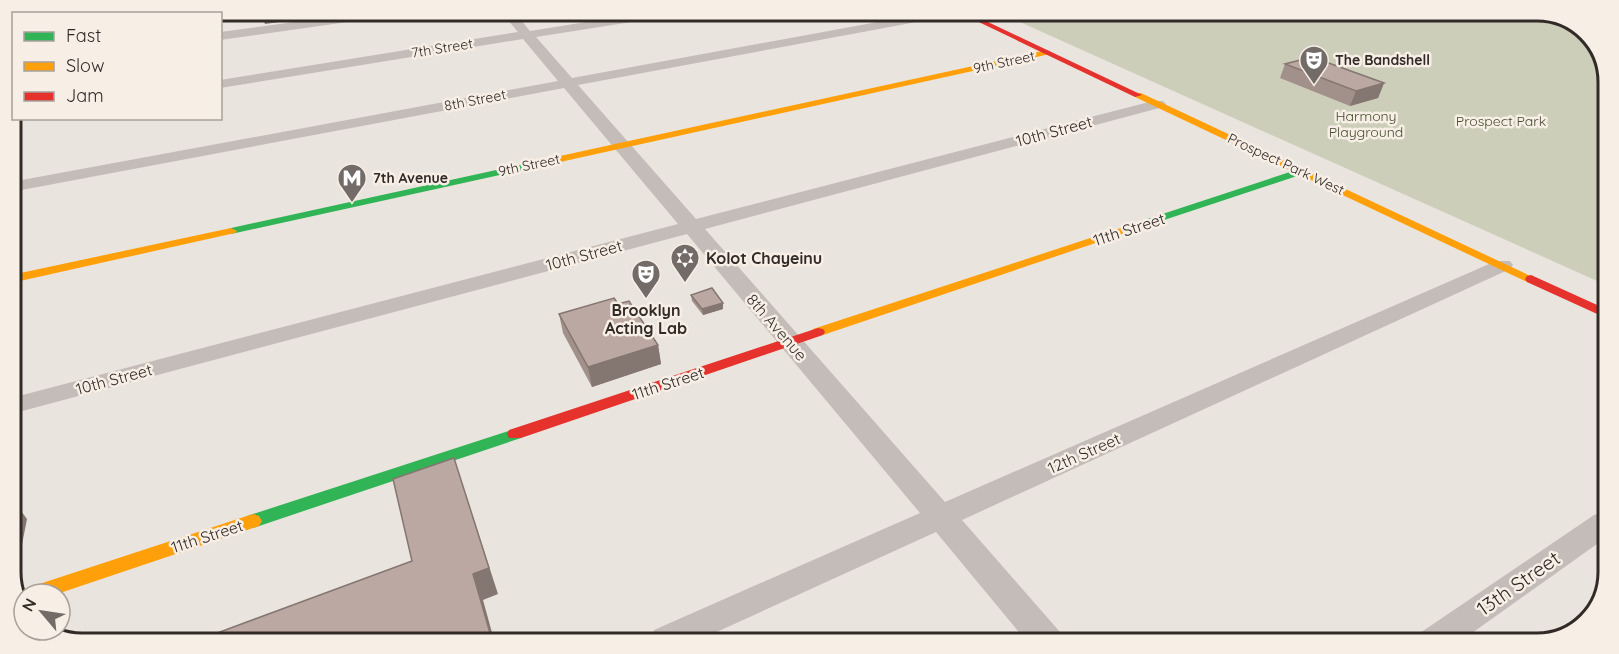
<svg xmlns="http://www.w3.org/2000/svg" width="1619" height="654" viewBox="0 0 1619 654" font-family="Quicksand,sans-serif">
<rect width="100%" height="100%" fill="#eae4de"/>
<path fill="#ccceba" d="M 1002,14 L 1564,16 L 1594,39 L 1608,77 L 1606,285 Z"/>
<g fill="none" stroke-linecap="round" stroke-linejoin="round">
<path fill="#c3bcb8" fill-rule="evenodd" d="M 92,11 L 124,11 L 122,14 L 90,14 Z
M 368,12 L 396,12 L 390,16 L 220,40 L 220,32 Z
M 501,12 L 514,12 L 530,31 L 643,13 L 669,13 L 663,17 L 536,37 L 572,78 L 921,14 L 944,14 L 938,18 L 578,85 L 696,219 L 1153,101 L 1163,101 L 1166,104 L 1163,107 L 705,229 L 945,502 L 1496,261 L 1510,261 L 1513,265 L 1510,269 L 962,520 L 1060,632 L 1064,642 L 1027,642 L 936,532 L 699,640 L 650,640 L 654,630 L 920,513 L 687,234 L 11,414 L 11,398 L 678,224 L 564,88 L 11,192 L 11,182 L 558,81 L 523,39 L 220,88 L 220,80 L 518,32 Z
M 1604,512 L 1604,539 L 1458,643 L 1415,643 L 1420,633 L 1594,515 Z"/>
<path fill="#30b455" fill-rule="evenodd" d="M 14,104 L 14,116 L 11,117 L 11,105 Z
M 560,156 L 564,157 L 564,161 L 231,234 L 225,231 L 231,228 Z
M 1302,168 L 1307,171 L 1306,173 L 1140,228 L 1132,228 L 1130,226 L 1132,224 Z
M 515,429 L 521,430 L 523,434 L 521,438 L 253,528 L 247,526 L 244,521 L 247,516 Z"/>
<path fill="#ff9f0a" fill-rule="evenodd" d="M 1047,50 L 1051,52 L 1050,54 L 560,162 L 555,159 L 560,156 Z
M 1135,93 L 1141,93 L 1537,279 L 1531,283 L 1527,282 L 1135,97 Z
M 1136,223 L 1140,224 L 1140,228 L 823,335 L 813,335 L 811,332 L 813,329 Z
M 231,228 L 237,231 L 235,233 L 11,283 L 11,275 Z
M 253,514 L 259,516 L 262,521 L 259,526 L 57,594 L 25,594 L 27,588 Z"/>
<path fill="#e5322d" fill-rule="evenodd" d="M 962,14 L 971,14 L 1142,95 L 1135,97 Z
M 1531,275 L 1606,309 L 1606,318 L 1527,282 L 1525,279 L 1527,276 Z
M 818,328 L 823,329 L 825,332 L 823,335 L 521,438 L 509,438 L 507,434 L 509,430 Z"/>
</g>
<path fill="#a2908b" d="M 1285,64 L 1384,83 L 1378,98 L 1350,106 L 1280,78 Z
M 691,295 L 723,309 L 703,315 L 692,301 Z
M 618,304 L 658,345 L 661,364 L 592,387 L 563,333 L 559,314 Z"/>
<path fill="#847671" d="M 260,11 L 320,11 L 322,16 L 265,24 Z
M 1384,83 L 1378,98 L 1350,106 L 1356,91 Z
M 723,303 L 723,309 L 703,315 L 702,309 Z
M 658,345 L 661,364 L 592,387 L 588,367 Z
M 454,458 L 498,594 L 483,600 L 494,640 L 492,640 L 473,574 Z
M 16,504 L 27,519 L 17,570 L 11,572 L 11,529 Z"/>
<path fill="#bca8a2" stroke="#847671" stroke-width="1.5" d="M 1312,57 L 1384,83 L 1356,91 L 1285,64 Z
M 712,288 L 723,303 L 702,309 L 691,295 Z
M 614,298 L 618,304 L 629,301 L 658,345 L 588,367 L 559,314 Z
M 454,458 L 489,568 L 473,574 L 492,640 L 201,639 L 412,561 L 393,479 Z
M 16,504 L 11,529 L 11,506 Z"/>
<defs>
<g id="theatre-pin" transform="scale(1.5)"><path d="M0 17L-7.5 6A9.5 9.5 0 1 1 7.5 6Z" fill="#726b67" stroke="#f7eee6"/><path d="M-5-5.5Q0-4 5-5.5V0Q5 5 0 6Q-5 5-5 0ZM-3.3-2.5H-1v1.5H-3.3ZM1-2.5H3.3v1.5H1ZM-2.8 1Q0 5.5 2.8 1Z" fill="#fff"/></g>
<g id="metro-pin" transform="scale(1.5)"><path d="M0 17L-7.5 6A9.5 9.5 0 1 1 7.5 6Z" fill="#726b67" stroke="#f7eee6"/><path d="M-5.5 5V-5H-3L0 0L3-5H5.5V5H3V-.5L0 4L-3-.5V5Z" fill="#fff"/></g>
<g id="synagogue-pin" transform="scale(1.5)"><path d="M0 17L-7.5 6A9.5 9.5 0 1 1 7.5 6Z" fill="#726b67" stroke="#f7eee6"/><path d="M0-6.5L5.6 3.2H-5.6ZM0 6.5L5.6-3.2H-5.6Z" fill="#fff"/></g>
</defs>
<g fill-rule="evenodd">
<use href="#theatre-pin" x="1314" y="60"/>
<use href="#metro-pin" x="352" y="178"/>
<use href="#synagogue-pin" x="685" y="258"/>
<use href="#theatre-pin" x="646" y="274"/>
</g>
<g text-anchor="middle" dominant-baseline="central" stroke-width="5" stroke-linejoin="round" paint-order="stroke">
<g font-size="14" fill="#322a27" stroke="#f7eee6">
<text transform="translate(442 48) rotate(-9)">7th Street</text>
<text transform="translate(1004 62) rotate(-12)">9th Street</text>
<text transform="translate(475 100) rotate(-11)">8th Street</text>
<text transform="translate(1286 164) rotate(25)">Prospect Park West</text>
<text transform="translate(529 165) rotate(-12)">9th Street</text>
</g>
<g font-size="14" font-weight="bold" fill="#322a27" stroke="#f7eee6" text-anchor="start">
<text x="1335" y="60">The Bandshell</text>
<text x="373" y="178">7th Avenue</text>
</g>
<g font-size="14" fill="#444e2e" stroke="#f7eee6">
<text x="1366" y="116">Harmony<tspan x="1366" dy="16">Playground</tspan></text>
<text x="1501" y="121">Prospect Park</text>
</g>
<g font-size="16" fill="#322a27" stroke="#f7eee6">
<text transform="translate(1054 131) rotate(-15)">10th Street</text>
<text transform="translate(1129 229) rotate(-18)">11th Street</text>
<text transform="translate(584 255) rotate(-15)">10th Street</text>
<text transform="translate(777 327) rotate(49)">8th Avenue</text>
<text transform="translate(114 379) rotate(-15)">10th Street</text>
<text transform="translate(668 383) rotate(-18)">11th Street</text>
<text transform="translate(1084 453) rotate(-24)">12th Street</text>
<text transform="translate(207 536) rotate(-18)">11th Street</text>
</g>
<g font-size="16" font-weight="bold" fill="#322a27" stroke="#f7eee6" text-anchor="start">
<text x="706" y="258">Kolot Chayeinu</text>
<text x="646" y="310" text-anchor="middle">Brooklyn<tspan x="646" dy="18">Acting Lab</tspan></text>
</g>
<g font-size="20" fill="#322a27" stroke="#f7eee6">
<text transform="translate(1518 583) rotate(-35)">13th Street</text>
</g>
</g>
<path d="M0 0H1619V654H0ZM82 21H1537A61 61 0 0 1 1598 82V572A61 61 0 0 1 1537 633H82A61 61 0 0 1 21 572V82A61 61 0 0 1 82 21Z" fill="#f7eee6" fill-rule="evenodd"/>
<path fill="none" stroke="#322a27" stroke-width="3" d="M82 21H1537A61 61 0 0 1 1598 82V572A61 61 0 0 1 1537 633H82A61 61 0 0 1 21 572V82A61 61 0 0 1 82 21Z"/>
<rect x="12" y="12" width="210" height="108" fill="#f7eee6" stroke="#a8a09a" stroke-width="1.5"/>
<rect x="24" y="32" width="30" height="9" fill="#30b455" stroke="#a8a09a" stroke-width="1.5"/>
<text x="66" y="42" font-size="18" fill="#322a27">Fast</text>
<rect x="24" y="62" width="30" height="9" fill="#ff9f0a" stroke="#a8a09a" stroke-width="1.5"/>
<text x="66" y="72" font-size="18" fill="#322a27">Slow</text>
<rect x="24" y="92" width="30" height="9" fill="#e5322d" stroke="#a8a09a" stroke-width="1.5"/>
<text x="66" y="102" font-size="18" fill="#322a27">Jam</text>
<g transform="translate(42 612) rotate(299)"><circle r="28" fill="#f7eee6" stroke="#a8a09a" stroke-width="1.5"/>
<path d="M0-4.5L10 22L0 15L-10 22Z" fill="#726b67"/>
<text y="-9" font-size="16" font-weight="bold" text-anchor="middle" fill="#322a27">N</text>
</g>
</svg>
